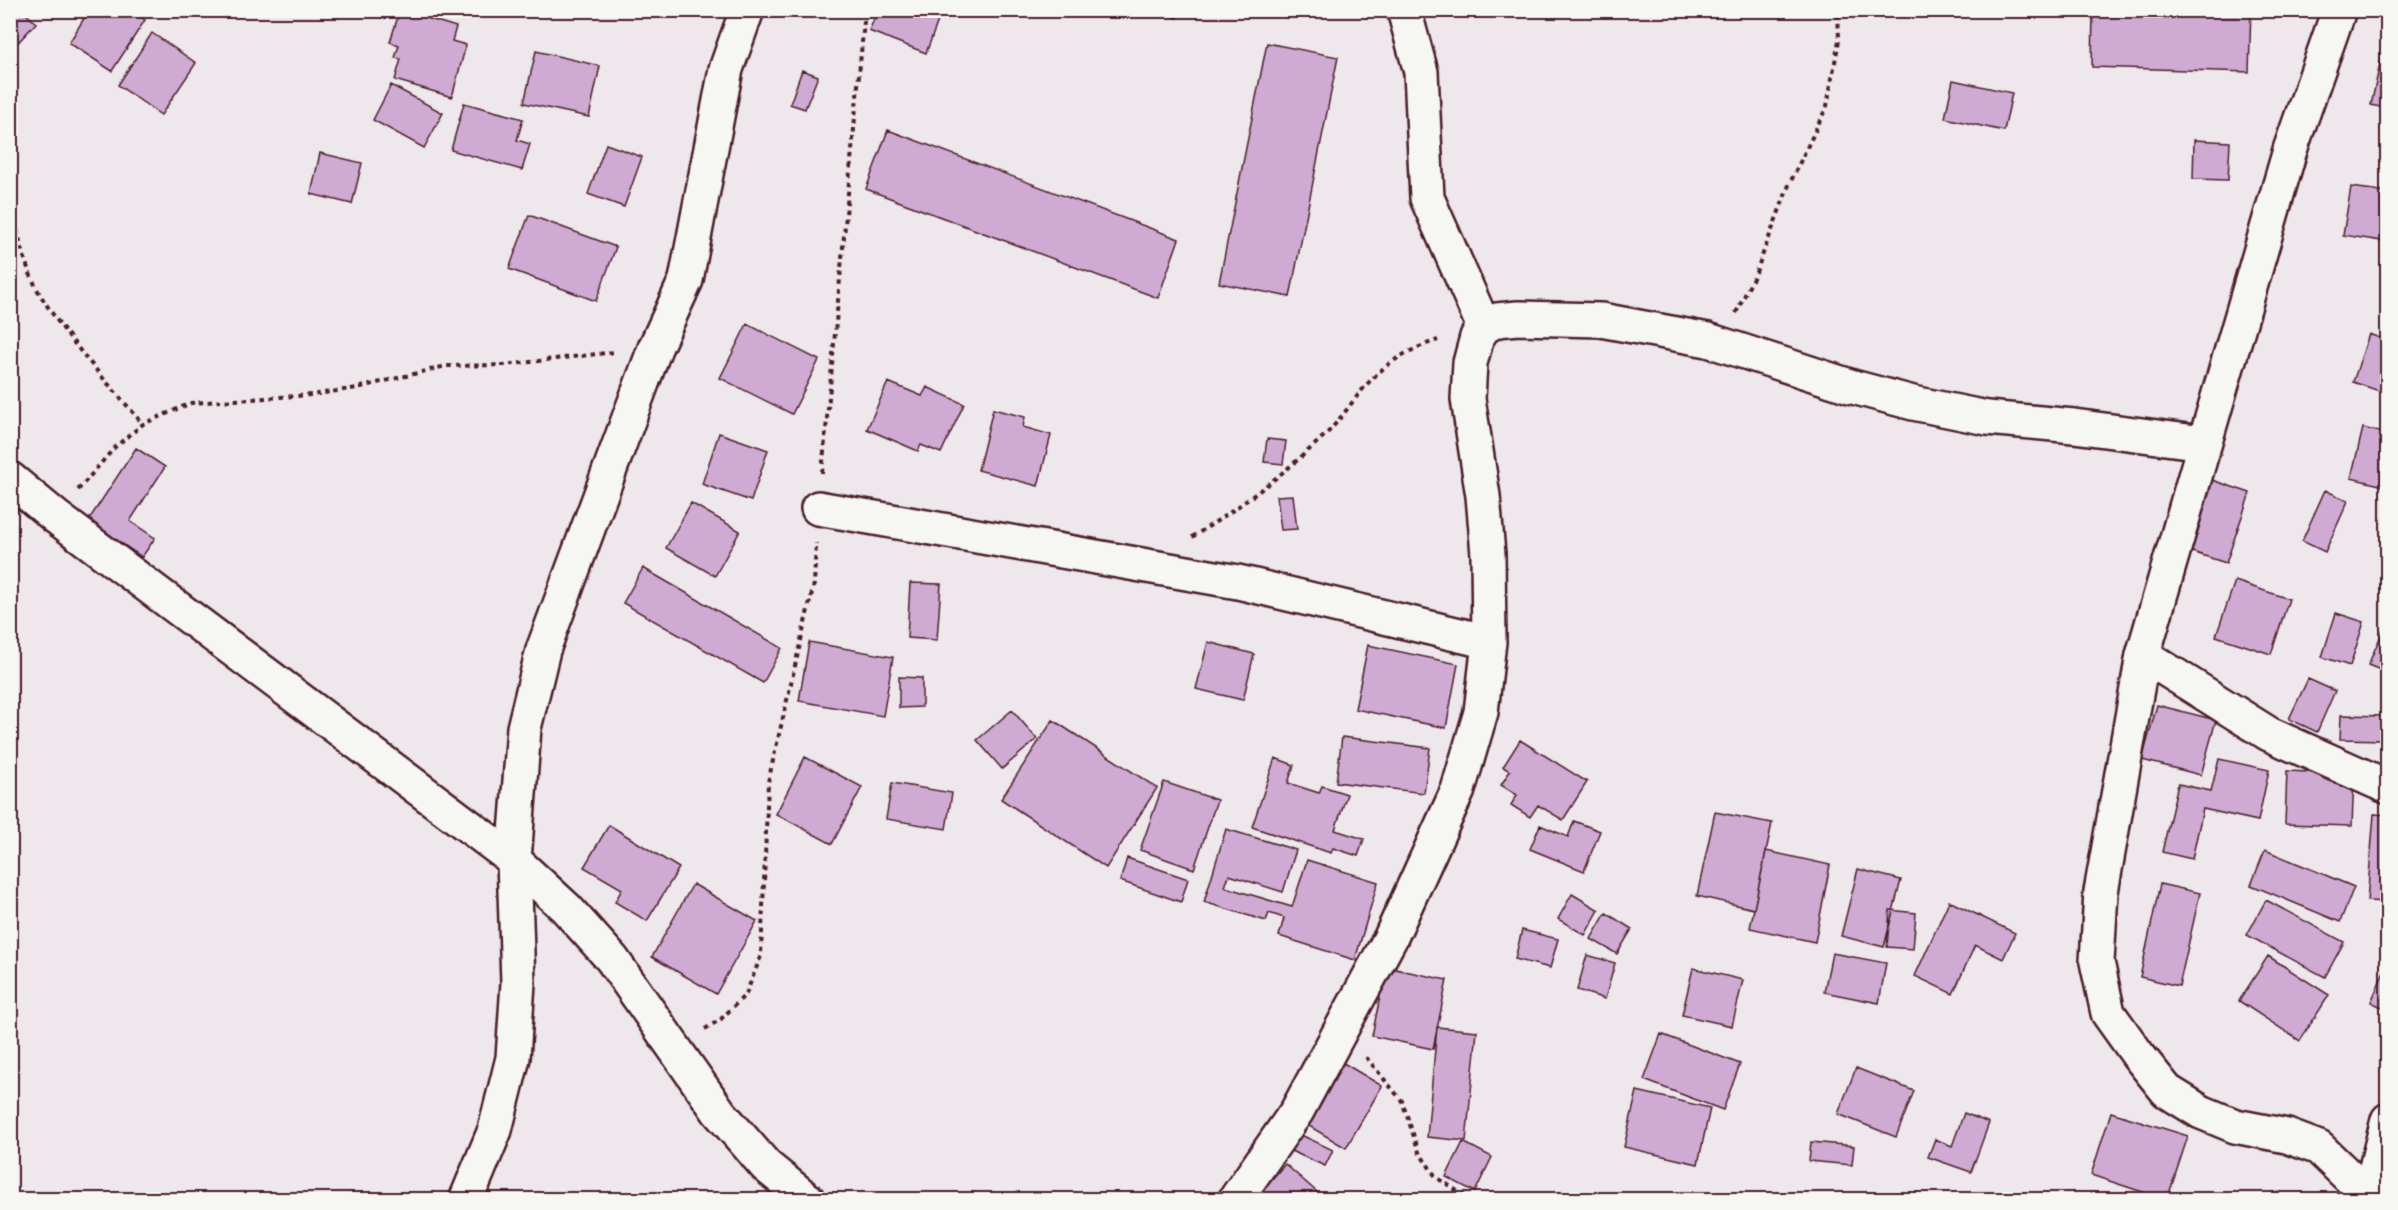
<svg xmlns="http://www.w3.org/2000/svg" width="2398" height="1210" viewBox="0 0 2398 1210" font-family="Dekko,sans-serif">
<rect width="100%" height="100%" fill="#eee7ec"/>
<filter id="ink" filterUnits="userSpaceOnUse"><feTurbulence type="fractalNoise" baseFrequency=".0167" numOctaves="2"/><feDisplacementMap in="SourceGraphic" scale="12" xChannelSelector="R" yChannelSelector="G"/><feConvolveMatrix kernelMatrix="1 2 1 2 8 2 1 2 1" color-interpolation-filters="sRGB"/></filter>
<g filter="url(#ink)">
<path fill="#cfaad3" stroke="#4a1f2b" stroke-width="1.5" d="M 10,10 L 22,10 L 36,23 L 10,51 Z
M 89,10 L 131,10 L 145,20 L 112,71 L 69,43 Z
M 400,10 L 456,27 L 452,41 L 466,45 L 452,97 L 395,80 L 401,59 L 395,58 L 399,45 L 390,42 Z
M 878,10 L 942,10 L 926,53 L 869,31 Z
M 1155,10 L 1179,10 L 1177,18 Z
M 2093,10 L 2251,10 L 2249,72 L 2092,67 Z
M 152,33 L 196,63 L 161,115 L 118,85 Z
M 1267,43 L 1338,57 L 1290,297 L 1219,283 Z
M 2383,50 L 2388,51 L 2388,109 L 2371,105 Z
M 536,51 L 600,66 L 589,117 L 524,103 Z
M 802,70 L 818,76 L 805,109 L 790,104 Z
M 1953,80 L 2012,93 L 2004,131 L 1945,118 Z
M 391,85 L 443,113 L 424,148 L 373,120 Z
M 464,103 L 523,119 L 517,140 L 530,144 L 522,170 L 451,150 Z
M 888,130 L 1179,239 L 1158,298 L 866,189 Z
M 2194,140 L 2230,142 L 2228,180 L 2193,179 Z
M 606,144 L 642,157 L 624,207 L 588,194 Z
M 320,153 L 362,163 L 352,204 L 311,194 Z
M 2351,187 L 2388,192 L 2388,242 L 2343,235 Z
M 529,215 L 616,247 L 596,301 L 509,269 Z
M 747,324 L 819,360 L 792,414 L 720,378 Z
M 2369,334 L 2388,341 L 2388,394 L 2353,382 Z
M 888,382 L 922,396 L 927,387 L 964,404 L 941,453 L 921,445 L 918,451 L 867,429 Z
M 993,409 L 1025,417 L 1023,427 L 1051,435 L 1038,486 L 978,470 Z
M 2363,428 L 2388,434 L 2388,487 L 2351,478 Z
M 719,433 L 768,450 L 751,501 L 702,484 Z
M 1267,439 L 1286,441 L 1283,464 L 1264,462 Z
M 136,448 L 165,467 L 130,521 L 155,538 L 142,557 L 88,521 Z
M 2209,479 L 2250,493 L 2226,563 L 2186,550 Z
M 2325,490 L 2348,501 L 2325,552 L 2302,541 Z
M 1293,495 L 1297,529 L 1281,530 L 1277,496 Z
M 691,503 L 740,531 L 715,576 L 666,548 Z
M 643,568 L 782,648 L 763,683 L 623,603 Z
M 2235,581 L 2289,599 L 2271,654 L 2216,636 Z
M 910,583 L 941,584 L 937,640 L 907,638 Z
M 2336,613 L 2364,622 L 2350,666 L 2322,657 Z
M 2386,624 L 2388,624 L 2388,673 L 2368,665 Z
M 809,642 L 893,657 L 883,716 L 799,701 Z
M 1208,642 L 1254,654 L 1243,700 L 1196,689 Z
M 1368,645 L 1458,664 L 1446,728 L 1355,709 Z
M 899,677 L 922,678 L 922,707 L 899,708 Z
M 2308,679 L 2335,691 L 2317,732 L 2289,719 Z
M 2157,705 L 2216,720 L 2201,775 L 2142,760 Z
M 1012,710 L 1037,739 L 1002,769 L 977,740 Z
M 2341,715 L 2386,716 L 2385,740 L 2340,739 Z
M 1053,720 L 1157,788 L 1106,868 L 1001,799 Z
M 1342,737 L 1430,748 L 1424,793 L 1336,782 Z
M 1520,740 L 1587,782 L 1563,820 L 1538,805 L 1530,817 L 1511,805 L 1517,795 L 1501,785 L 1510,771 L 1503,767 Z
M 805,757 L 862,787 L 832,844 L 776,814 Z
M 1275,758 L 1294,765 L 1288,783 L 1319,793 L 1322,786 L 1347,794 L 1335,830 L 1364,839 L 1358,856 L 1333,848 L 1331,853 L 1252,827 Z
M 2219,759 L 2269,770 L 2258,821 L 2203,809 L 2192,859 L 2162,852 L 2178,784 L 2211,791 Z
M 2287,771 L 2354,774 L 2352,826 L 2285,824 Z
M 1164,782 L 1217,800 L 1194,869 L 1140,850 Z
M 892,783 L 952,793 L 946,829 L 886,819 Z
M 1715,812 L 1772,823 L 1754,909 L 1697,896 Z
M 2374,814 L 2388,815 L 2388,902 L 2367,901 Z
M 1574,821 L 1600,831 L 1584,871 L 1530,849 L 1540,825 L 1568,837 Z
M 609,825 L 679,868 L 647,921 L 615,902 L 622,889 L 584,867 Z
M 1226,829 L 1296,850 L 1283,892 L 1229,875 L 1225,887 L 1292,907 L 1307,860 L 1378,882 L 1355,960 L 1279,936 L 1284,918 L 1269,913 L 1266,921 L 1204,902 Z
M 2265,850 L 2354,887 L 2340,922 L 2251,885 Z
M 1766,851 L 1830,865 L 1815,942 L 1750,928 Z
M 1127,858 L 1188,879 L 1181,902 L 1120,881 Z
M 1858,869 L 1901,880 L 1884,947 L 1841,936 Z
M 693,884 L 757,921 L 716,994 L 652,957 Z
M 2160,884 L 2200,893 L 2179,986 L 2140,977 Z
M 1572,894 L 1599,910 L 1585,935 L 1558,919 Z
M 2266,900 L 2344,942 L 2325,977 L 2247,935 Z
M 1949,901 L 2015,933 L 2003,959 L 1975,945 L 1953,994 L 1915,976 Z
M 1890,910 L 1916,913 L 1913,949 L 1887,947 Z
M 1606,913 L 1632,929 L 1617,954 L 1591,939 Z
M 1522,930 L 1558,939 L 1550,968 L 1515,959 Z
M 1832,953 L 1886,963 L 1879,1003 L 1824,992 Z
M 1587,955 L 1615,963 L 1605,999 L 1577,990 Z
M 2268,956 L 2329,995 L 2300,1041 L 2239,1001 Z
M 2387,965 L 2388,965 L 2388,1010 L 2371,1002 Z
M 1386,967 L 1447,980 L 1433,1049 L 1372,1036 Z
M 1693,968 L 1743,980 L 1732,1026 L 1682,1015 Z
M 1437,1027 L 1477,1031 L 1466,1141 L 1427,1137 Z
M 1661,1034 L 1740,1064 L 1723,1110 L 1644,1080 Z
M 1340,1061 L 1382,1086 L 1346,1148 L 1304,1123 Z
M 1856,1068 L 1914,1091 L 1896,1137 L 1838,1114 Z
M 1637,1091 L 1710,1108 L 1698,1164 L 1624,1147 Z
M 2111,1112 L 2188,1136 L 2167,1200 L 2091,1175 Z
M 1964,1113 L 1989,1123 L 1971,1172 L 1928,1157 L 1935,1139 L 1952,1146 Z
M 1299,1134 L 1333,1150 L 1325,1166 L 1291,1151 Z
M 1463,1142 L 1492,1157 L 1475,1192 L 1446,1177 Z
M 1811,1142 L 1854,1146 L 1852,1165 L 1809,1161 Z
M 1285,1164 L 1326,1200 L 1254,1200 Z"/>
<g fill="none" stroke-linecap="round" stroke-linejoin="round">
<g stroke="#4a1f2b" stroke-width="38">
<path id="minor" d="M 1404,10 L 1421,72 L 1427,198 L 1484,327
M 2339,10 L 2290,150 L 2143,655 L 2101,892 L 2097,962 L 2108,1013 L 2138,1055 L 2167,1091 L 2201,1112 L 2235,1126 L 2287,1136 L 2319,1148 L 2369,1196 L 2378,1200
M 10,479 L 56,517 L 514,860 L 566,908 L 612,959 L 719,1112 L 766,1166 L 808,1200
M 818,508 L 1238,582 L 1489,642
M 2143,655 L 2269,734 L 2388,787
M 466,1200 L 495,1130 L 513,1058 L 518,983 L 514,860 L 524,728 L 543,650 L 655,348 L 686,280 L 726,69 L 747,10
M 1235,1200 L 1297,1111 L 1391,937 L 1458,790 L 1481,712 L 1489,642 L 1488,554 L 1483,496 L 1468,399 L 1470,363 L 1477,337 L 1484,327 L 1497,320 L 1518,318 L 1601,320 L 1708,340 L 1853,387 L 1913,403 L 1987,418 L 2074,426 L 2203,443
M 2368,1200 L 2388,1120"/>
</g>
<path stroke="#4a1f2b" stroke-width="4" stroke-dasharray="4.5 4.5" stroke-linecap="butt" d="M 12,77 C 11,148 4,232 41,296 C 69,342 108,383 143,424
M 1736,313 L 1756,272 L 1789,185 L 1827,106 L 1839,40 L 1838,10
M 822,473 L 865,10
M 78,490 L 115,447 L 143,424 L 191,403 L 311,395 L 357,388 L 446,366 L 504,365 L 615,352
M 1192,537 C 1239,508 1284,474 1324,436 C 1343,418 1356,394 1375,376 C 1393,358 1414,348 1438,340
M 705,1029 L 721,1019 L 746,994 L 761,956 L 768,782 L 814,584 L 816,543
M 1366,1057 L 1402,1101 L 1419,1152 L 1436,1177 L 1471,1200"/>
<use href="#minor" stroke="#f6f6f2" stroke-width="33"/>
</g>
</g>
<rect width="2398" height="1210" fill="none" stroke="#f6f6f2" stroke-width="36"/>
<rect x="18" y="18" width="2362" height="1174" fill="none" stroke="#4a1f2b" stroke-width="2" filter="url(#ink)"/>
</svg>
